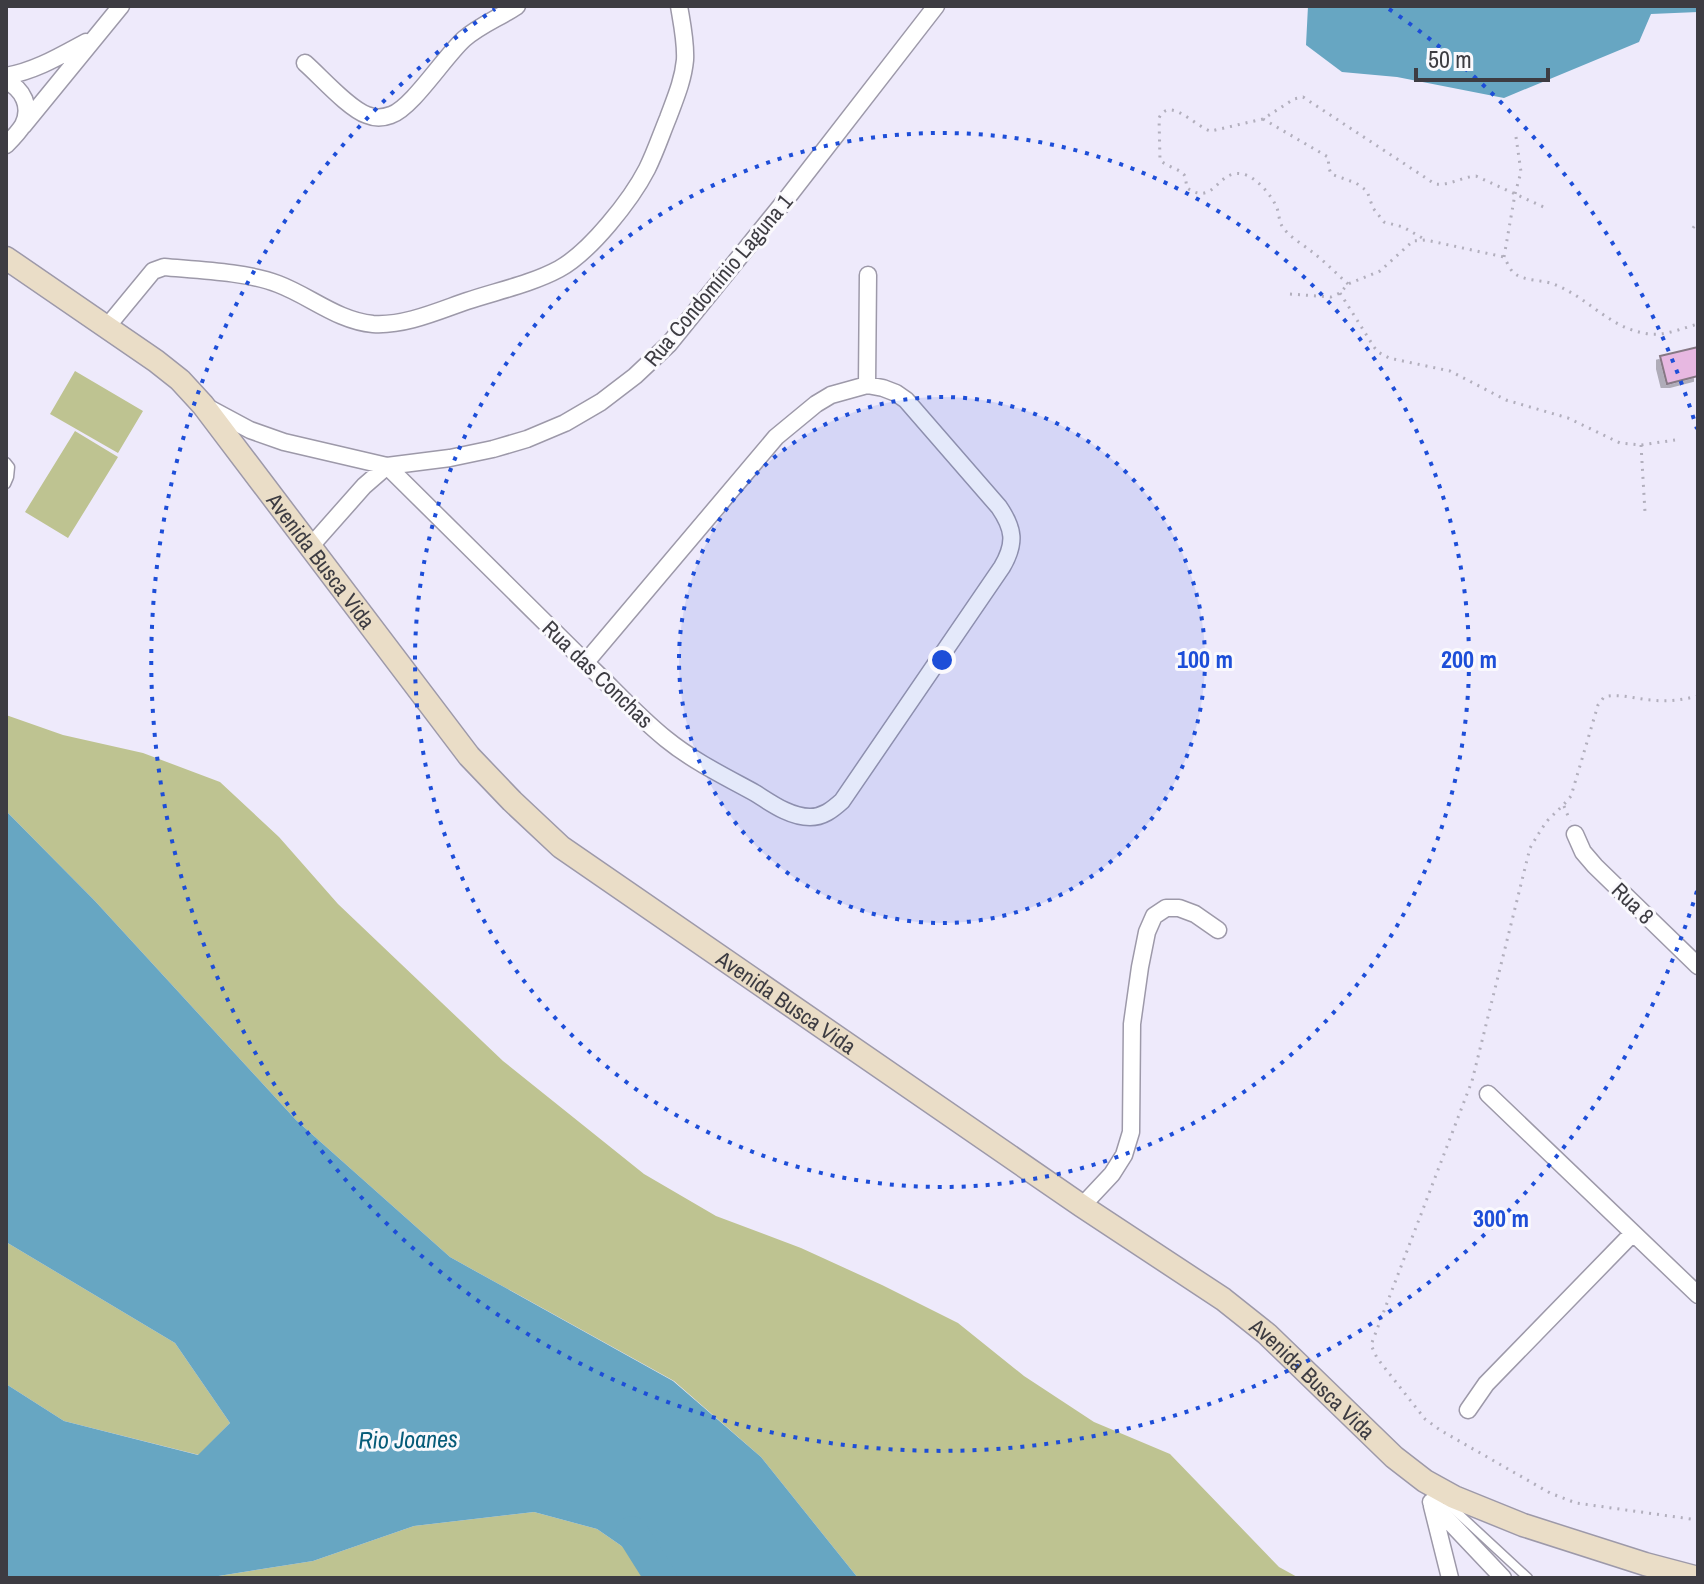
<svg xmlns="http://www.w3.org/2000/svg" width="1704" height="1584" viewBox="0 0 1704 1584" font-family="'Archivo Narrow',sans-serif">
<defs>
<filter id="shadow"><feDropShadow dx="-5" dy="5" stdDeviation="0" flood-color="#0004"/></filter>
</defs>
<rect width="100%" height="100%" fill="#eeeafb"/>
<path fill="#bec391" d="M 75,371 L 143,411 L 118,453 L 50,414 Z
M 75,431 L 118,457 L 68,538 L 25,512 Z
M 6,715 L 63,735 L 143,753 L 220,782 L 279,837 L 338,904 L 503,1061 L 644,1174 L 716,1216 L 801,1248 L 882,1285 L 958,1323 L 1024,1376 L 1094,1422 L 1170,1454 L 1279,1567 L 1299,1578 L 858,1578 L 761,1457 L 674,1381 L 450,1257 L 296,1120 L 95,901 L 6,811 Z
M 6,1242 L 175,1343 L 230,1423 L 199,1455 L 64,1421 L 6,1384 Z
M 534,1512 L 597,1529 L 668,1578 L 206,1578 L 313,1561 L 414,1526 Z"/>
<path fill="#67a6c2" d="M 1308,6 L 1698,6 L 1698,12 L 1651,14 L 1639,42 L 1504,98 L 1397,77 L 1342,72 L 1306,45 Z
M 6,811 L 95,901 L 296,1120 L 450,1257 L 673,1381 L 761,1457 L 858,1578 L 668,1578 L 597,1529 L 534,1512 L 414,1526 L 313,1561 L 206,1578 L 6,1578 L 6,1384 L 64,1421 L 198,1455 L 230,1423 L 175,1343 L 6,1242 Z"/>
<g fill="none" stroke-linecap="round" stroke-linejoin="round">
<path stroke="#67a6c2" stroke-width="32" d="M 632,1532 L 661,1578"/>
</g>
<path fill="#e7b8e1" stroke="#867884" stroke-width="2" filter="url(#shadow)" d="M 1698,347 L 1698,376 L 1667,384 L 1660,356 Z"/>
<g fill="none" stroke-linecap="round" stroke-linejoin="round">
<g stroke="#9d99a9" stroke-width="11">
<path id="lane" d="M 6,462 L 10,467 L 9,477 L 6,484
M 1448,1504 L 1528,1578"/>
</g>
<g stroke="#9d99a9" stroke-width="19">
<path id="street" d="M 305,63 C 320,76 349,109 367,115 C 374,118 383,118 391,115 C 412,108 445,56 464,39 C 480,25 499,18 517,6
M 6,76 C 35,71 60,56 86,42
M 6,81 C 23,89 32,107 23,125 C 19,132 12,139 6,145
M 23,126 L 121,6
M 106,328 L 153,271 L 164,267 C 197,270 248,272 278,284 C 310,296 338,321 373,324 C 405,326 438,311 467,301 C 497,291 531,284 559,269 C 590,252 631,200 647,169 C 655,153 661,135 668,118 C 675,99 683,81 685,60 C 686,42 682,24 679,6
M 867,385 L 868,275
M 209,408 L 250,430 L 284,442 L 387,466 L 450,458 L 493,449 L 527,439 L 565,423 L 601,402 L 635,376 L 669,344 L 784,202 L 936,6
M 387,466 C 452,530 517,595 582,659 C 610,685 636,715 666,739 C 693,761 724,776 755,793 C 771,803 790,817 810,817 C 823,817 832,810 842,801 L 1002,567 C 1016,543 1014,529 999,507 L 906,400 L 896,393 L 883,388 L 867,385 L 831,395 L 816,404 L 776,437 L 586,662
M 310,547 L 364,486 L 387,466
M 1575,834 L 1583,852 L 1595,866 L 1698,966
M 1488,1094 L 1698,1295
M 1082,1206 L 1112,1174 L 1124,1155 L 1131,1132 L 1132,1024 L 1140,967 L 1147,932 L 1154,916 L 1166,908 L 1179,908 L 1195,914 L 1218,930
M 1468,1410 L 1486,1384 L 1632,1234
M 1431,1502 L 1503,1578
M 1432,1506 L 1450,1578"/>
</g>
<g stroke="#9d99a9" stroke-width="25">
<g id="secondary">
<path id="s1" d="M 6,258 L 156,361 L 180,380 L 203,405 L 469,756 L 512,801 L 561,847 L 1082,1206 L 1223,1299 L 1267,1334 L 1394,1457 L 1425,1481 L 1454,1497 L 1523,1525 L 1645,1564 L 1698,1578"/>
</g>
</g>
<path stroke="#b2afbd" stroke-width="3" stroke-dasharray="2 6" stroke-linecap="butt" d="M 1263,119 L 1328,157 L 1329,168 L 1331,174 L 1356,183 L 1367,191 L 1373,208 L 1384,222 L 1403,227 L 1424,239
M 1516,137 L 1521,172 L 1515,194 L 1504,257 C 1507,262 1510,270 1514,273 C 1525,282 1543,279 1556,285 C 1590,299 1610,329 1649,334 C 1665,336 1683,328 1698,324
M 1693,228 L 1698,221
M 1348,284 C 1336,273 1324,261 1311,251 C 1302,244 1288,236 1282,226 C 1279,221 1279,214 1277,208 C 1272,196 1256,176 1242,174 C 1217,169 1215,207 1187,188 C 1186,184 1186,179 1185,176 C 1181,169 1167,167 1160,160 L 1159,118 C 1170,95 1196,128 1211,131 L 1263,119 L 1294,99 L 1303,97 L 1435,184 C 1450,186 1461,177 1476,176 L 1548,209
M 1340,293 L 1374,347 L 1378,352 L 1389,358 L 1450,371 L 1506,400 L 1568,418 L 1620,443 L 1641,445 L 1675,440
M 1290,294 L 1331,297 L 1340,293 L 1348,284 L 1380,271 L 1413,241 L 1426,240 L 1504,257
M 1641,445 L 1645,512
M 1698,696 C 1682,700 1667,702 1651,700 C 1635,699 1619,693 1604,697 L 1598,705 L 1571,796 C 1564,805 1556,812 1548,820 C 1541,829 1536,838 1530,848 L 1472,1081 L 1371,1345 L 1377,1358 L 1425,1419 L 1440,1430 L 1550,1493 L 1576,1503 L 1698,1520
M 1564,806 L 1570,821"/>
<use href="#lane" stroke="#fff" stroke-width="8"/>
<use href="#street" stroke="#fff" stroke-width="16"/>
<use href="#secondary" stroke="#eaddc7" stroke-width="22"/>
</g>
<circle cx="942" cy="660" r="263" fill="#1d4ed8" fill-opacity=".12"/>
<g fill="none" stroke="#1d4ed8" stroke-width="4" stroke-dasharray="4 8">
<circle cx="942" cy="660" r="263"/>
<circle cx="942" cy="660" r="527"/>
<path d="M1697 891A790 790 0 1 1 495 9M1389 9A790 790 0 0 1 1697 429"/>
</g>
<g text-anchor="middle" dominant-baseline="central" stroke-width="6" stroke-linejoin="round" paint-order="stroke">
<g font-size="22" fill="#3d3c42" stroke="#faf9fd">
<text transform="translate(718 280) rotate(-50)">Rua Condomínio Laguna 1</text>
<text stroke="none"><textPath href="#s1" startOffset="442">Avenida Busca Vida</textPath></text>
<text transform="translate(598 674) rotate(44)">Rua das Conchas</text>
<text transform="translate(1633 903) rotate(44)">Rua 8</text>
<text stroke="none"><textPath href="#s1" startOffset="1090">Avenida Busca Vida</textPath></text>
<text stroke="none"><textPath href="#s1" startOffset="1738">Avenida Busca Vida</textPath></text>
</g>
<g font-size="24" font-style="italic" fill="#075c79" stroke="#faf9fd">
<text transform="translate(408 1439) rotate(-1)">Rio Joanes</text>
</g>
</g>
<circle cx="942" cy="660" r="12" fill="#1d4ed8" stroke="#faf9fd" stroke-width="4"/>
<g font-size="24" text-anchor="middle" font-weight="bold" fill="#1d4ed8" stroke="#faf9fd" stroke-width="6" stroke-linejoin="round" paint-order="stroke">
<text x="1205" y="668">100 m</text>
<text x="1469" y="668">200 m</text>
<text x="1501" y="1227">300 m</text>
</g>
<rect width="1704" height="1584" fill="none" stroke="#3d3c42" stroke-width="16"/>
<path d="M1416 68v12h132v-12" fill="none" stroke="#3d3c42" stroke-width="4"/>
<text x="1428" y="68" font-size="24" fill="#3d3c42" stroke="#faf9fd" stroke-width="6" paint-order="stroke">50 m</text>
</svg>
